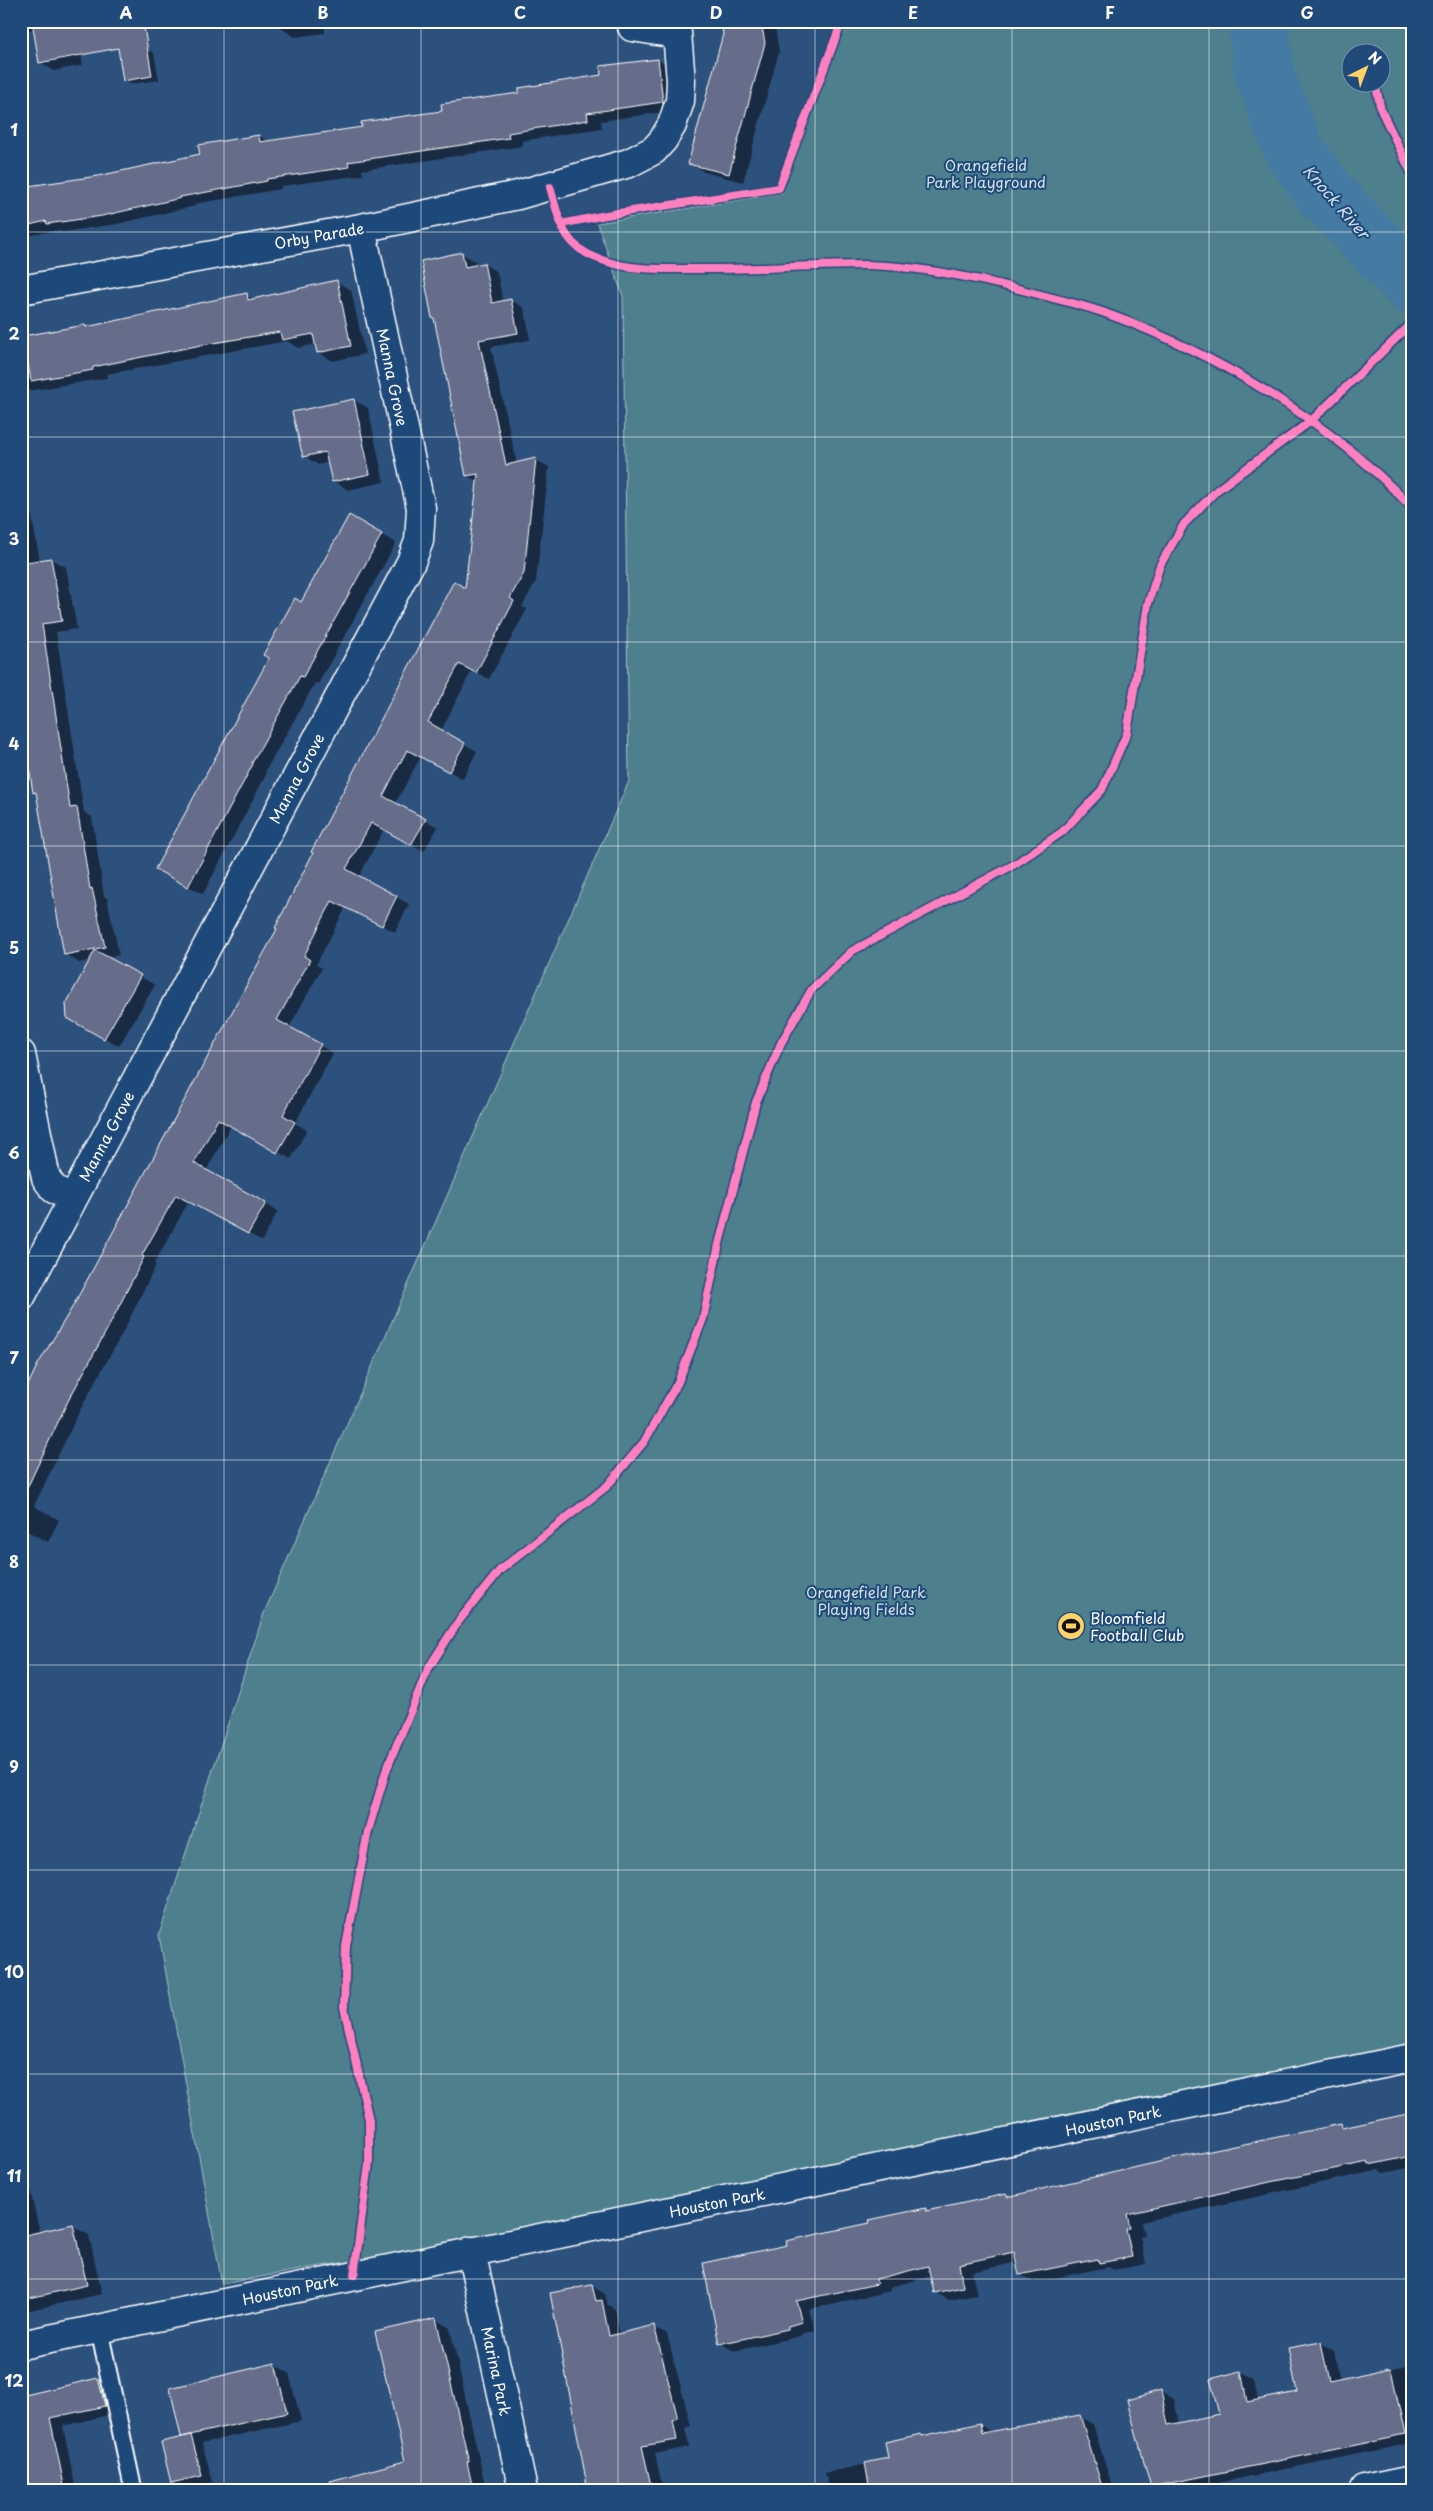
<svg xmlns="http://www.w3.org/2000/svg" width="1433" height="2511" viewBox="0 0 1433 2511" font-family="'Playpen Sans',sans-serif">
<rect width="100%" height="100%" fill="#2d517d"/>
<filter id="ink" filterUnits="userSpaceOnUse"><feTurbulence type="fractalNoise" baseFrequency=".02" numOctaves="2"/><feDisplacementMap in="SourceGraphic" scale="10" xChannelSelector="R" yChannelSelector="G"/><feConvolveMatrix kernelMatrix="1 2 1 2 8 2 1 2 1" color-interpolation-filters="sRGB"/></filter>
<g filter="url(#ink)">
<path fill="#4d808c" stroke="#a6c0c6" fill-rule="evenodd" d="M 846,21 L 1412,21 L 1412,2045 L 398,2255 L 321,2266 L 222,2284 L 159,1935 L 264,1613 L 629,781 L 623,296 L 597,223 L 782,193 ZM 1350,52 L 1380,52 L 1380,82 L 1350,82 Z"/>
<path fill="#0007" d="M 21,21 L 75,21 L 83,65 L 54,71 L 40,62 L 34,29 L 21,32 Z
M 280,21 L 324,21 L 325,33 L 295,37 L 281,28 Z
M 722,21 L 774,21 L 779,52 L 743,182 L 704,172 L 690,163 L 724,34 Z
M 147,49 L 154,53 L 159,80 L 131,84 L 124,80 Z
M 658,60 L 672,68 L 677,110 L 601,121 L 602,128 L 522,141 L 523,146 L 362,170 L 363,175 L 281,186 L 281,189 L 194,204 L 195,206 L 117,224 L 62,232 L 58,230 L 21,237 L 21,190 L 98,178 L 201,155 L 259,136 L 269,142 L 363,128 L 444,112 L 602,76 Z
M 462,254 L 475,261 L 476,266 L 484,264 L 497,272 L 503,302 L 511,300 L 524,308 L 528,326 L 530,340 L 491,347 L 517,464 L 536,460 L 549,467 L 536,581 L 522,607 L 527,609 L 489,679 L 472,670 L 441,731 L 477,751 L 463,779 L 421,756 L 395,804 L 438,827 L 424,851 L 384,829 L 359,877 L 409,904 L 395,932 L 346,907 L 316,965 L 322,968 L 289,1028 L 333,1053 L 295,1123 L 307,1130 L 291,1159 L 231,1126 L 206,1171 L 278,1211 L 262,1241 L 189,1201 L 154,1264 L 156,1265 L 122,1334 L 81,1408 L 34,1506 L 59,1520 L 48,1542 L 21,1528 L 21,1403 L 466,590 L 478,482 L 467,476 Z
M 337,282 L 351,290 L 365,354 L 333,361 L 318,352 L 316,344 L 298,348 L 287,341 L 107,374 L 107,378 L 21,392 L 21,338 L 85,326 L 88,328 L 246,295 L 255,300 Z
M 354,400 L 368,408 L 384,482 L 348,490 L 333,481 L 329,462 L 318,465 L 304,456 Z
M 21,483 L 26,486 L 40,561 L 51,559 L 66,567 L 77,629 L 56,632 L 84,812 L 92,817 L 104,896 L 107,898 L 119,955 L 105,957 L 155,985 L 119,1046 L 68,1017 L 91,960 L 79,963 L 65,954 L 37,794 L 34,792 L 21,712 Z
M 350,517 L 396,543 L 318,684 L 315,683 L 265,772 L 267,773 L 203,894 L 171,877 Z
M 1412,2113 L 1412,2167 L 1384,2173 L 1380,2170 L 1141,2222 L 1144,2236 L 1140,2237 L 1146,2264 L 1114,2270 L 1108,2267 L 1034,2282 L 1020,2274 L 1018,2262 L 972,2272 L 977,2295 L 949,2300 L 935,2292 L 932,2276 L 890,2287 L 891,2291 L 809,2309 L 815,2330 L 801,2334 L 801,2336 L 734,2351 L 720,2343 L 788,2246 L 925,2209 L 930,2212 L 1006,2196 L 1009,2197 L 1341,2126 L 1346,2129 Z
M 21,2151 L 40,2233 L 73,2226 L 89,2235 L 102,2294 L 21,2312 Z
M 592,2286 L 605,2294 L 608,2305 L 615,2309 L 620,2335 L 654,2327 L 667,2334 L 691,2426 L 686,2428 L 689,2447 L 655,2454 L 663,2490 L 590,2490 Z
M 435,2319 L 450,2328 L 486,2490 L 367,2490 L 406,2462 Z
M 1321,2343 L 1334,2351 L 1340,2381 L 1412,2365 L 1412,2443 L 1184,2490 L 1158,2490 L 1152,2486 L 1161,2391 L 1174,2399 L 1179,2424 L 1221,2415 L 1241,2372 L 1254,2380 L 1258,2401 L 1298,2392 Z
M 275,2365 L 289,2373 L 301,2421 L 202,2443 L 213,2482 L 184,2489 L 173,2483 L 185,2437 L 182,2436 Z
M 98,2379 L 111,2386 L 117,2413 L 63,2426 L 76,2490 L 21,2490 L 21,2398 Z
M 1080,2417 L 1093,2424 L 1113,2490 L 829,2490 L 825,2473 L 890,2459 L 921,2435 L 924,2437 L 980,2425 L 993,2433 Z"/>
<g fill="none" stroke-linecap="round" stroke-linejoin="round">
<path stroke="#447aa2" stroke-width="60" d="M 1258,21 L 1265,77 L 1294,150 L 1327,196 L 1412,284"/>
</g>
<path fill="#666d8a" stroke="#fff" d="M 32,21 L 143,21 L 152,76 L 123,81 L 118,48 L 39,63 Z
M 721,21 L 761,21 L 765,43 L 729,174 L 688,164 L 723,34 Z
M 658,59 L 663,102 L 587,113 L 588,120 L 508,133 L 509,138 L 348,162 L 349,167 L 267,179 L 267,181 L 180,197 L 181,198 L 102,216 L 47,224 L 46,221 L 21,227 L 21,187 L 98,176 L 200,154 L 198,145 L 259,135 L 260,142 L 362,127 L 361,122 L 442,111 L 441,104 L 519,93 L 519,88 L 601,75 L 600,66 Z
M 462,252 L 465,267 L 484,263 L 492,303 L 511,299 L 515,318 L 518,333 L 479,340 L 506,465 L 536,458 L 524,573 L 510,598 L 514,601 L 476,673 L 459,664 L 428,722 L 465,743 L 449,772 L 407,750 L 383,796 L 426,819 L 411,845 L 371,823 L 346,869 L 397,896 L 382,926 L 332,901 L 304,956 L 310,960 L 277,1020 L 321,1044 L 283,1115 L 295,1122 L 277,1153 L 218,1119 L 194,1163 L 266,1203 L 248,1234 L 176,1195 L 142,1255 L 144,1257 L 109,1326 L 68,1401 L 21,1501 L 21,1400 L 37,1366 L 73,1306 L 277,929 L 275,928 L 313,853 L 311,852 L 454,581 L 465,588 L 478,474 L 466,476 L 434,318 L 432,318 L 421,261 Z
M 337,280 L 351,346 L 317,353 L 313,334 L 282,340 L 280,332 L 201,345 L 93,367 L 93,370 L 31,381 L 23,336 L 85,325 L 86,327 L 247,293 L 248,300 Z
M 354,399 L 370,474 L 332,482 L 325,452 L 303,457 L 292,412 Z
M 349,515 L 382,534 L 303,677 L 300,676 L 252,763 L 253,764 L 188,887 L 155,869 L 269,658 L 263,655 L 295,598 L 301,602 Z
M 51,558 L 62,621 L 42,624 L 70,808 L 77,807 L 90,889 L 92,888 L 105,947 L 64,955 L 36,792 L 33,793 L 21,713 L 21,563 Z
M 95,950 L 141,975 L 104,1039 L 67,1018 L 66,1004 Z
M 1412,2113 L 1412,2156 L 1369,2165 L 1368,2162 L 1270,2182 L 1127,2214 L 1130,2228 L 1126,2229 L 1132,2257 L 1099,2263 L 1098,2259 L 1019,2275 L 1014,2252 L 959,2264 L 963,2287 L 934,2293 L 928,2266 L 876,2279 L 877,2284 L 796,2301 L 802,2322 L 788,2326 L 788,2329 L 719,2344 L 703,2263 L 787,2245 L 786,2241 L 870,2223 L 869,2220 L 926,2208 L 926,2211 L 1006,2194 L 1007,2197 L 1172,2159 L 1341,2124 L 1342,2128 Z
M 73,2224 L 87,2285 L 21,2300 L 21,2236 Z
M 592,2285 L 596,2301 L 602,2300 L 609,2336 L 654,2325 L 678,2419 L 673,2421 L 677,2440 L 642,2446 L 652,2490 L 588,2490 L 550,2293 Z
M 436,2318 L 469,2462 L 467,2462 L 473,2490 L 331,2490 L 330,2481 L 405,2461 L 375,2332 Z
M 1321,2342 L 1329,2382 L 1391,2369 L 1405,2435 L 1151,2487 L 1127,2400 L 1161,2390 L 1168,2425 L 1219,2414 L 1210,2379 L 1241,2371 L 1247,2402 L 1297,2392 L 1288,2348 Z
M 275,2363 L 287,2413 L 181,2437 L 170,2388 Z
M 98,2378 L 105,2406 L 50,2418 L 65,2490 L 21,2490 L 21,2396 Z
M 1080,2415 L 1103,2490 L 870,2490 L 865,2463 L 888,2458 L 885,2442 L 921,2434 L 922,2436 L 980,2423 L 982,2433 Z
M 191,2435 L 202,2476 L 171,2483 L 161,2442 Z"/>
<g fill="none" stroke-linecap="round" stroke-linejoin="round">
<g stroke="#fff" stroke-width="20">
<path id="lane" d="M 99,2329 L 133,2488"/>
</g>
<g stroke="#fff" stroke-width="31">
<path id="street" d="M 632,27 L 676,34
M 21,290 L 361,228 L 518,195 L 629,163 L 654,150 L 663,140 L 672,125 L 680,101 L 681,81 L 676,21
M 21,1054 L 46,1178 L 54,1189 L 73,1199
M 21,1297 L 411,562 L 419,541 L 421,508 L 361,228
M 471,2251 L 523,2490
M 21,2345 L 1412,2058
M 1364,2490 L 1412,2480"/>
</g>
<path stroke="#fff" stroke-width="3" stroke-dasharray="1 4" stroke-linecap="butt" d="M 558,214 C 562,228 567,241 579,250 C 624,286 807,263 870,266 C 927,268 982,279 1038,294 C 1060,301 1084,305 1106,313 C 1217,356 1330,419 1412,508
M 561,224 L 606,215 L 779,188 L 842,21"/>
<use href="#lane" stroke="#1f4a7a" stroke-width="16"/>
<use href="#street" stroke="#1f4a7a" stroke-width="28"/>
<g stroke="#1f4a7a" stroke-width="11">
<path id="cycleway" d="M 1375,82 L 1381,110 L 1412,174
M 550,187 C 560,221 562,246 599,259 C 630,271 663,269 695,269 C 752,270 809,265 866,265 C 921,266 977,278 1030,292 C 1055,299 1081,304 1105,313 C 1215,353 1332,422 1412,508
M 561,224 L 606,215 L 779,188 L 842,21
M 354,2275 L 369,2164 L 369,2120 L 344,2007 L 346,1946 L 368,1831 L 386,1771 L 428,1669 L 458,1622 L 500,1570 L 607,1486 L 644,1442 L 678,1382 L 703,1319 L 719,1244 L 756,1102 L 781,1043 L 812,989 L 852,951 L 1015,864 L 1062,832 L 1102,790 L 1127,733 L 1148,604 L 1160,565 L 1184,524 L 1217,490 L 1312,420 L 1412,323"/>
</g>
<use href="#cycleway" stroke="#ff80c0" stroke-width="8"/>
</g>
</g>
<path fill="none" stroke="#fff" stroke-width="1" stroke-opacity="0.55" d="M 224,21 L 224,2490M 421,21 L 421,2490M 618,21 L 618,2490M 815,21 L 815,2490M 1012,21 L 1012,2490M 1209,21 L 1209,2490M 21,232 L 1412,232M 21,437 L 1412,437M 21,642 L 1412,642M 21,846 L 1412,846M 21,1051 L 1412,1051M 21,1256 L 1412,1256M 21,1460 L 1412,1460M 21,1665 L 1412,1665M 21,1870 L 1412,1870M 21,2074 L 1412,2074M 21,2279 L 1412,2279"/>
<defs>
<g id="stadium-disc" transform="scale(1.4375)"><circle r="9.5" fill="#ffd166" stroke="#1f4a7a"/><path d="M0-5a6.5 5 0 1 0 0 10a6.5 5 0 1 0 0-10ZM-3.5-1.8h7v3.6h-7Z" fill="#111"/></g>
</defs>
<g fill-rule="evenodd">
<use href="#stadium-disc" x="1071" y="1626"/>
</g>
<g text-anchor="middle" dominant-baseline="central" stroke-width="4" stroke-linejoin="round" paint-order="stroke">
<g font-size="15" fill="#d2dfe2" stroke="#1f4a7a">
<text x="986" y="164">Orangefield<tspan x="986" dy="17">Park Playground</tspan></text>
<text x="866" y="1591">Orangefield Park<tspan x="866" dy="17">Playing Fields</tspan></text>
</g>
<g font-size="15" fill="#fff" stroke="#1f4a7a">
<text transform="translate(319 235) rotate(-10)">Orby Parade</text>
<text transform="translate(393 377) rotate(78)">Manna Grove</text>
<text transform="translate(296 778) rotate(-62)">Manna Grove</text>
<text transform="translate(106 1136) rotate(-62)">Manna Grove</text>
<text transform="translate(1113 2120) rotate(-12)">Houston Park</text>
<text transform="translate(717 2202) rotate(-11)">Houston Park</text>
<text transform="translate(290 2289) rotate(-12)">Houston Park</text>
<text transform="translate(497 2371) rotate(78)">Marina Park</text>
</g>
<g font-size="15" fill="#fff" stroke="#1f4a7a" text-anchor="start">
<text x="1090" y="1617">Bloomfield<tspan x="1090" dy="17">Football Club</tspan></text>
</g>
<g font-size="16" font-style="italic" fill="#d0dee8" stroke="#1f4a7a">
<text transform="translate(1337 201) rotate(49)">Knock River</text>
</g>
</g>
<rect width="1433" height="2511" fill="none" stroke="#1f4a7a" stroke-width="55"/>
<g transform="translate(1366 68) rotate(42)"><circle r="24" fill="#1f4a7a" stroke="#7992af"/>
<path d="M0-4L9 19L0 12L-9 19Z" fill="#ffd166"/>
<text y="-8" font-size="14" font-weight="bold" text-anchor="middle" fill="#ffffff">N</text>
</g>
<rect x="28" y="28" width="1378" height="2456" fill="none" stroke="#fff" stroke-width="2"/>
<g font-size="16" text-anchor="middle" font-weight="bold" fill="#fff">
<text x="126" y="19">A</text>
<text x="323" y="19">B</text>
<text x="520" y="19">C</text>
<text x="716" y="19">D</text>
<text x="913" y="19">E</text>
<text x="1110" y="19">F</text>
<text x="1307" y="19">G</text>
<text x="14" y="136">1</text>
<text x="14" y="340">2</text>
<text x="14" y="545">3</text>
<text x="14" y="750">4</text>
<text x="14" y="954">5</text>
<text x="14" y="1159">6</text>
<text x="14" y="1364">7</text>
<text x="14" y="1568">8</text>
<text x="14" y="1773">9</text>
<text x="14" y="1978">10</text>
<text x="14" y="2182">11</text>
<text x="14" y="2387">12</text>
</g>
</svg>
